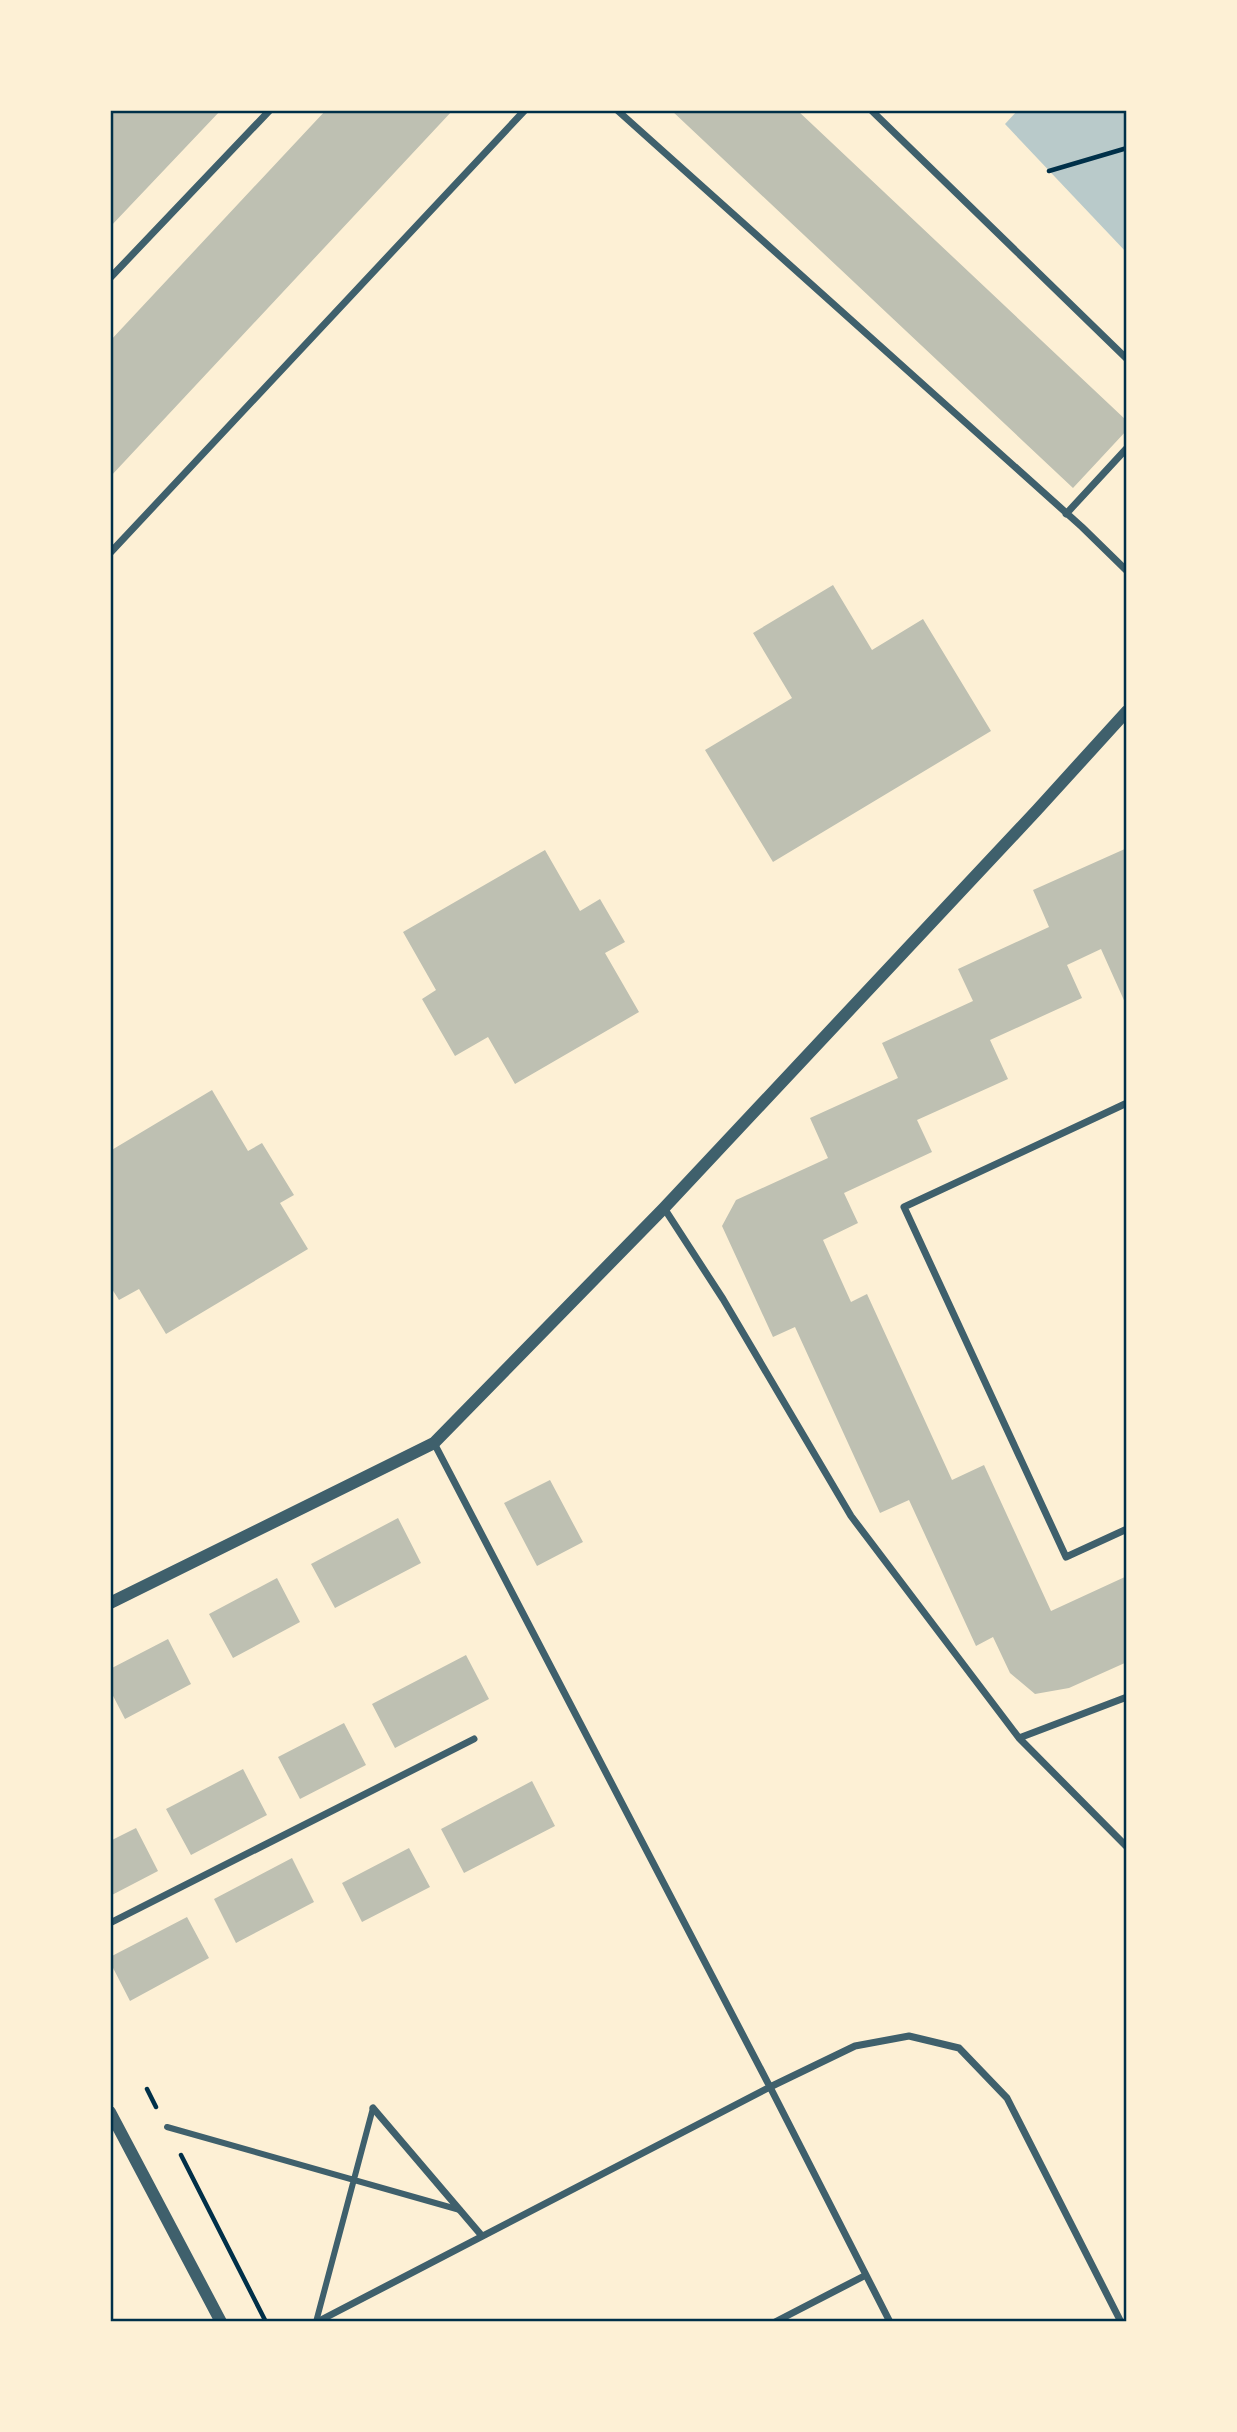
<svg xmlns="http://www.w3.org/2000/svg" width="1237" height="2432" viewBox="0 0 1237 2432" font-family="Helvetica,sans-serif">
<rect width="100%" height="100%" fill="#fdf0d5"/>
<path fill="#b9caca" d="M 1018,110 L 1127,110 L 1127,253 L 1005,124 Z"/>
<path fill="#bec0b2" d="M 110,110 L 221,110 L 110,227 Z
M 326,110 L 453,110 L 110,477 L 110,341 Z
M 671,110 L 797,110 L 1127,421 L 1127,430 L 1073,488 Z
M 833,585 L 872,650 L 923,619 L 991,731 L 773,862 L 705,750 L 792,698 L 753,633 Z
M 1127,848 L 1127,1007 L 1101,949 L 1067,965 L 1082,998 L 990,1040 L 1008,1079 L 917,1120 L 932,1152 L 844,1193 L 858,1223 L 823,1240 L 851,1302 L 867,1294 L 952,1480 L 984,1465 L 1051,1611 L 1127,1576 L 1127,1662 L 1069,1688 L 1035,1694 L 1010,1673 L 993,1637 L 976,1646 L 909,1500 L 880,1513 L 795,1327 L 773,1337 L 722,1226 L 736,1200 L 828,1158 L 810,1118 L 898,1078 L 882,1043 L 973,1001 L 958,969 L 1049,927 L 1033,890 Z
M 545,850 L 580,911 L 600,899 L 625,942 L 605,953 L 639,1012 L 515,1084 L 488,1037 L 455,1056 L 422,999 L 436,990 L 403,932 Z
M 212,1090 L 248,1151 L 262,1143 L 294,1195 L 280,1203 L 308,1249 L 166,1334 L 139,1289 L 119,1300 L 110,1286 L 110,1151 Z
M 550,1480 L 583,1542 L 537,1566 L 504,1503 Z
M 398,1518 L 421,1563 L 335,1608 L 311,1564 Z
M 277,1578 L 300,1622 L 233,1658 L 209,1614 Z
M 168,1639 L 191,1684 L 125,1719 L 110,1690 L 110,1669 Z
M 466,1655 L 489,1699 L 395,1748 L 372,1704 Z
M 344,1723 L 366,1765 L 300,1799 L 278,1757 Z
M 243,1769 L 267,1815 L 191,1855 L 166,1809 Z
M 532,1781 L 555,1826 L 464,1873 L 441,1829 Z
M 136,1828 L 158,1871 L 110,1896 L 110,1841 Z
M 409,1848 L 430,1887 L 362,1922 L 342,1883 Z
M 292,1858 L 314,1902 L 236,1943 L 214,1899 Z
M 187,1917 L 209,1958 L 130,2001 L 110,1962 L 110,1957 Z"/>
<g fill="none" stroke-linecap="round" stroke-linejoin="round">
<path stroke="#003049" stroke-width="4.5" d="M 1049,171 L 1127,148
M 147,2089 L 156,2107
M 181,2155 L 266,2322"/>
<path stroke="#3f606c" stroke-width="6" d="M 167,2127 L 460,2210
M 316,2322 L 373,2108"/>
<path stroke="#3f606c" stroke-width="7" d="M 617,110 L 1082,527 L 1127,571
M 871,110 L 1127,359
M 110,278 L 270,110
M 1066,514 L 1127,448
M 110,553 L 525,110
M 1127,1103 L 904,1207 L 1066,1557 L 1127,1529
M 664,1208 L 723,1299 L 851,1516 L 1019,1738 L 1127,1847
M 434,1443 L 770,2087 L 890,2322
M 1019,1738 L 1127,1697
M 110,1923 L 474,1739
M 373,2108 L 482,2236
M 317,2322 L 770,2087 L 855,2046 L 909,2036 L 959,2048 L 1007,2098 L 1121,2322
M 775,2322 L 866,2275"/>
<path stroke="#3f606c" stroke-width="12" d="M 110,1603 L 434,1443 L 664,1208 L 1037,810 L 1127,711
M 110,2112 L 221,2322"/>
</g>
<rect width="1237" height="2432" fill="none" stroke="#fdf0d5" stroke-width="224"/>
<rect x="112" y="112" width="1013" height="2208" fill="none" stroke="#003049" stroke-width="2.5"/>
</svg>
